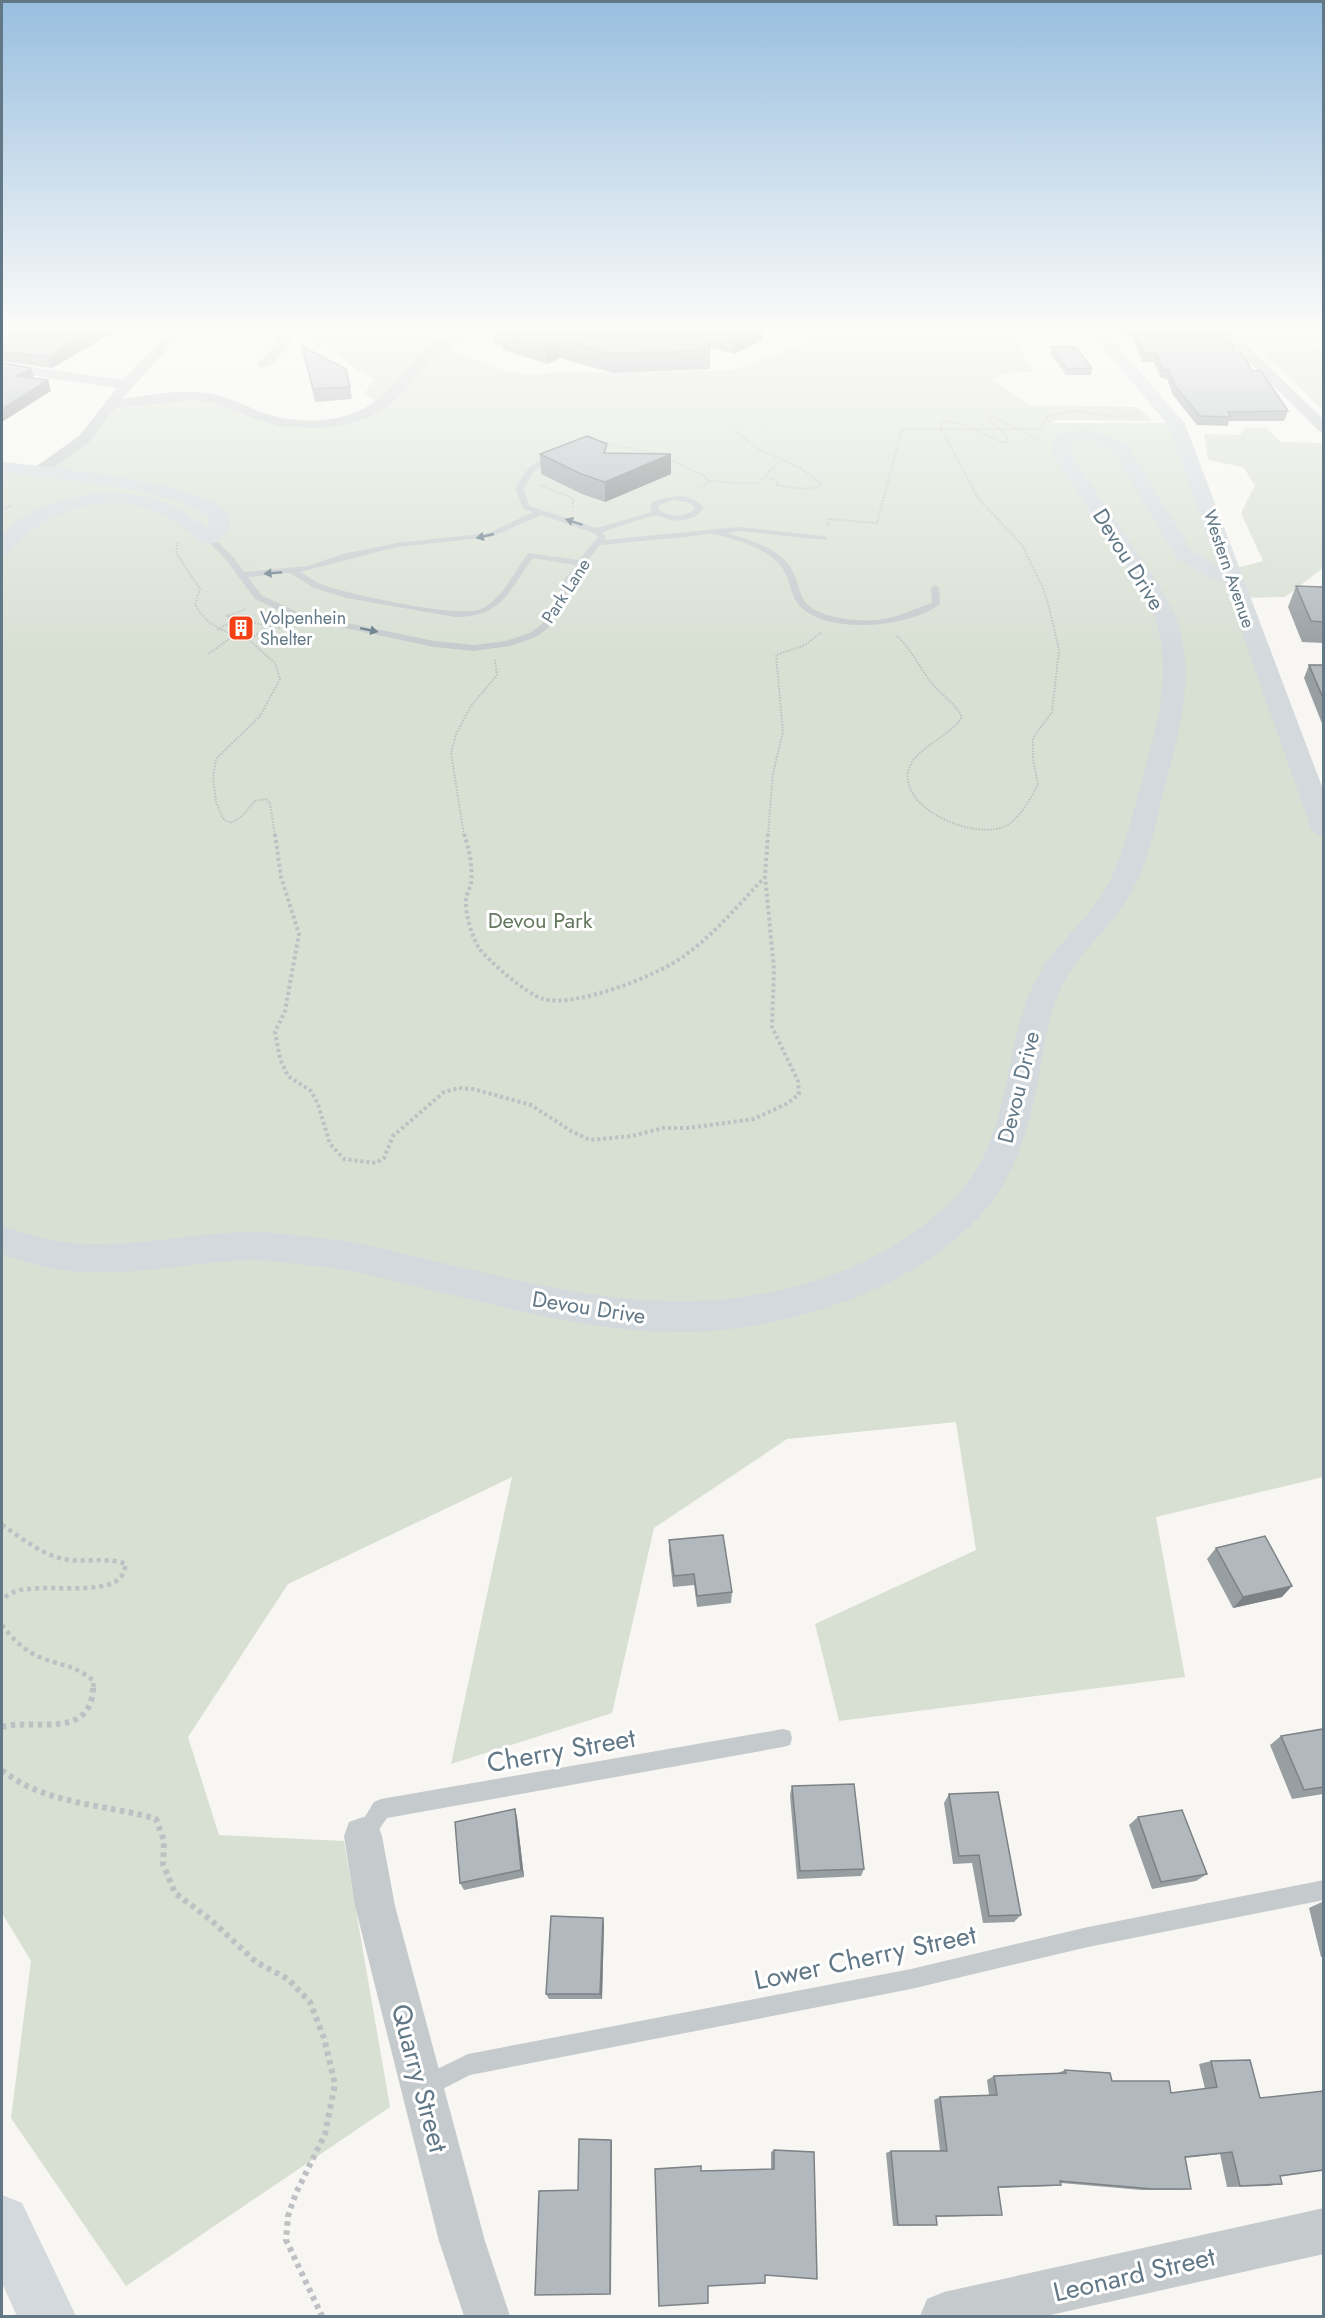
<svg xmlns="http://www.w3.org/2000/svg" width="1325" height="2318" viewBox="0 0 1325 2318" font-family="Jost,sans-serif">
<rect width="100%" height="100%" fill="#f7f6f2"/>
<path fill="#d8dfd3" d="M 331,331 L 428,331 L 454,351 L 505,371 L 528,375 L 570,371 L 619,373 L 733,370 L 808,343 L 807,331 L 1010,331 L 1033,372 L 1010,372 L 991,379 L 1030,405 L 1138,407 L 1152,421 L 1055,420 L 1052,423 L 1175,423 L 1229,570 L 1263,561 L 1241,513 L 1255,485 L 1243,467 L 1208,460 L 1204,434 L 1240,435 L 1245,428 L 1267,428 L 1281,442 L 1323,443 L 1323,568 L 1285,597 L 1239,598 L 1323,828 L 1323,1477 L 1156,1517 L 1185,1677 L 839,1721 L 815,1624 L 976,1550 L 956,1422 L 787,1439 L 654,1528 L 612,1713 L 451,1764 L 512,1477 L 288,1584 L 188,1737 L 219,1835 L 344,1841 L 390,2107 L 126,2286 L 11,2118 L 31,1961 L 2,1913 L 2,467 L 39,471 L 72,449 L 113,404 L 202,396 L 286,422 L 334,421 L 385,403 L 364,395 L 373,379 L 351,366 L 329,345 L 300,338 Z
M 1240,331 L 1300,331 L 1323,353 L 1323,410 Z"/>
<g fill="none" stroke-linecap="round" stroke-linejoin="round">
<path stroke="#bec1c3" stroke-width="2" stroke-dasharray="1.5 1.5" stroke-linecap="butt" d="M 735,431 L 758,449 L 802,469 L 822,484 C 808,492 792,488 777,485 L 777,481 L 765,476
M 600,442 L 659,454 L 706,477 L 708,481 L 702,489
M 708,481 L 757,484 L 780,461
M 540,485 L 570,497 L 573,500 L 573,507
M 2,510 L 13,505
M 827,526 L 829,519 L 877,523 L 902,429 L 1039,429 L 1048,416 L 1072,411 L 1118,417 L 1139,413
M 178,542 L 176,553 L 200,589 L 195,604 C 204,621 217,629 235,635 L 208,654
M 234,619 L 280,628
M 218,630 L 234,619 L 227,616 L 246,609
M 235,635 L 249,640 L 268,626
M 897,636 C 911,649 919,667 931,682 C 941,695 954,702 962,717 C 950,737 912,749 908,772 C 902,810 973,839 1003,827 C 1019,821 1030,799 1038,785 L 1033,759 L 1033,738 L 1052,712 L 1059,650 L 1049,607 L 1043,588 L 1022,545 L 978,498 L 941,429 L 941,421 L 962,424 L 1001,442 L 1008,442 L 1004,432 L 988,419 L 991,416 L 1039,440
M 249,640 L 275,663 L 280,679 L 260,716 L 216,759 L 213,777 L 216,802 L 222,816 L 224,820 L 232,823 L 242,816 L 255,801 L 266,799 L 270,803 L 275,835
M 464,835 L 451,753 L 456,734 L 471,706 L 497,675 L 495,660
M 768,835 L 773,773 L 783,732 L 776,655 L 805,645 L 822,632"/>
<path stroke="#bec1c3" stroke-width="4" stroke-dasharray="3 3" stroke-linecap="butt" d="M 275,834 L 281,877 L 299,934 L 285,1011 L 275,1032 L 280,1059 L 288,1076 L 311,1091 L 318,1104 L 330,1144 L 344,1159 L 376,1163 L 384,1158 L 393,1136 L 444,1092 L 459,1088 L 473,1089 L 531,1105 L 571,1131 L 590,1140 L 632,1136 L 663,1128 L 688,1128 L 754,1119 L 788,1103 L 799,1094 L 798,1081 L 772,1027 L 774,969 L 765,876 L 768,834
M 464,834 C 469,849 473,866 471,883 C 470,889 466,894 466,900 C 465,914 472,937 479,948 C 489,962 527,994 543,999 C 575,1008 657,976 684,956 C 715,934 739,904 765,877"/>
<path stroke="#bec1c3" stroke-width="4.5" stroke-dasharray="4 4" stroke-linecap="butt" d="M 2,1525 C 22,1538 44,1557 69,1560 C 89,1562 107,1557 126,1564 C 125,1568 123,1574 121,1577 C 103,1597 40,1582 14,1592 C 10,1593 6,1597 2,1599
M 2,1625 C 13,1640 28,1654 47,1660 C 68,1667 75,1666 94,1681 L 93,1689"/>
<path stroke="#bec1c3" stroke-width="6" stroke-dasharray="4.5 4.5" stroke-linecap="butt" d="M 2,1727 C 32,1718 91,1741 93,1688
M 2,1770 C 44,1805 107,1804 156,1819 L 164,1841 L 163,1864 L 175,1893 L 211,1920 L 256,1962 L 288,1979 L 310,2002 L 324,2038 L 335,2084 L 325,2134 L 296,2193 L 288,2216 L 286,2240 L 322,2316"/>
<path fill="#c5cacd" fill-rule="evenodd" d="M 552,455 L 556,457 L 555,459 C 539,465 530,473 524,489 L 529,506 L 597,528 L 652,512 L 650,510 L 652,502 C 670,496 689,491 703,507 C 700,519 681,522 671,520 C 666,519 661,516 657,516 C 649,515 613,529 602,532 L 606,537 L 604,540 L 739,527 L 823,536 L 827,538 L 826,540 L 739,531 L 727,533 C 750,540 782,548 793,572 C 798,581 799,593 805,602 C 818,619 864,623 884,619 C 900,616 916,608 932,603 L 931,588 L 935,585 L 939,588 L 940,604 C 911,627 831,635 802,608 C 791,599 791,583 784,571 C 774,551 738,540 718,535 C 708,532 696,536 686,537 C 657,540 628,542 600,545 L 573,579 L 557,614 L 547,629 L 536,637 L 510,646 L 474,651 L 434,647 L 293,617 L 255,599 L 227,561 L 206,539 L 213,537 L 233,557 L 244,572 L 308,566 L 343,554 L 397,543 L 489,533 L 533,512 L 523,509 L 516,489 C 524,471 533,461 552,455 ZM 673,500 L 691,503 L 695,509 C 683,518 670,518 658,509 L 659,505 ZM 541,515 L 594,533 L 598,537 L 579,560 L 528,553 C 515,571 502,599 481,609 C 460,619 349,594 323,585 C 315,582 307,576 300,572 L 397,547 L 491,537 ZM 533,558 L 576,565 L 565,579 L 549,614 L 541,625 L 530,633 L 506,641 L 474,645 L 434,641 L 299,613 L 261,595 L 248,577 L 290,573 L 314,588 L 346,598 L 455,617 C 502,617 508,592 533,558 Z
M 783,1729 L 790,1731 L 792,1738 L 790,1745 L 783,1747 L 387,1818 L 371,1841 L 364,1844 L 357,1841 L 354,1834 L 374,1802 L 381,1799 Z
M 1324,1880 L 1324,1900 L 1088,1947 L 911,1989 L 470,2075 L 425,2098 L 417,2095 L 414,2087 L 417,2079 L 468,2054 L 911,1969 L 1088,1927 Z"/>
<path fill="#c5cacd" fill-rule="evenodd" d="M 170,331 L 183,331 L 122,399 C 152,395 183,388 213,394 C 231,398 247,407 264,413 C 289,422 320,423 345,416 C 403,401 416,331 474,331 L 434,358 L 389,406 L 367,418 L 340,426 L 315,428 L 279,426 L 255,419 L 215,403 L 192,400 L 115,408 L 89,442 L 44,474 L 34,474 L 31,471 L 34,468 L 79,436 L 117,388 L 2,371 L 2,363 L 123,380 Z
M 282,331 L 295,331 L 286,349 L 269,367 L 259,367 L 257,364 L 276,344 Z
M 1218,331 L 1232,331 L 1324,420 L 1324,432 L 1319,431 Z
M 363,1817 L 377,1822 L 382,1836 L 395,1906 L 485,2241 L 510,2316 L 464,2316 L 439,2241 L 355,1906 L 344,1836 L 349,1822 Z
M 1324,2208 L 1324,2254 L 1046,2316 L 920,2316 L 927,2299 L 944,2292 Z"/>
<path fill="#d3d9dd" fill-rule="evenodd" d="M 1089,331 L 1105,331 L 1185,424 L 1324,792 L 1324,836 L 1315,834 L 1311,828 L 1224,582 L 1209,578 L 1176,558 L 1115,453 L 1092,441 L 1070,443 L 1071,455 C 1094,488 1117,522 1139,555 C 1156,581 1176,607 1182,638 C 1192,687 1178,738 1165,785 C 1156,821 1150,859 1131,892 C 1115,922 1088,944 1069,973 C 1051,1002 1045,1038 1040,1071 C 1030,1123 1017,1176 980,1216 C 934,1264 875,1294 812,1312 C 675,1352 578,1325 444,1293 C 398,1282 354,1269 307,1265 C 289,1263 270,1260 251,1260 C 186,1262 120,1280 55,1269 C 37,1266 19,1259 2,1254 L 2,1226 C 19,1231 37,1238 55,1241 C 121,1252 188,1232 254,1232 C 272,1232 291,1235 309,1237 C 352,1240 392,1251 434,1261 C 561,1291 671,1321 801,1285 C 860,1269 915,1239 957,1195 C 1019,1131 998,1031 1048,960 C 1066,936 1090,916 1105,890 C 1122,861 1129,827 1138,795 C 1153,739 1176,674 1154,617 C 1146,594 1131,574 1118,554 C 1097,521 1075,488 1053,455 L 1051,446 L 1056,436 C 1082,426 1105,431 1128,446 L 1191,550 L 1218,566 L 1168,425 Z
M 2,462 C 40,466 213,483 229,515 C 234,526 223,536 217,543 L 203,543 C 186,531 169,516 149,509 C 101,491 37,514 9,554 L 2,556 L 2,537 C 31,496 111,485 156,499 C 175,504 192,517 208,529 L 210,518 C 172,487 53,479 2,472 Z
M 2,2195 L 22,2203 L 76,2316 L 17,2316 L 2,2283 Z"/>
<path fill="#d3d9dd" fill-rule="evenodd" d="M 1307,331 L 1324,331 L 1324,345 L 1319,343 Z"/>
</g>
<path fill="#989fa3" d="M 2,331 L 115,331 L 52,368 L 2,361 Z
M 493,331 L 763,331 L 762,340 L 734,354 L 709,347 L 710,350 L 710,369 L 613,373 L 560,358 L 547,364 L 503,350 L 503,346 L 494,343 Z
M 1020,331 L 1056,331 L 1022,333 Z
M 1113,331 L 1226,331 L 1235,352 L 1288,411 L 1284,421 L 1229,421 L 1228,426 L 1197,425 L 1173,395 L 1167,379 L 1161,378 L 1154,362 L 1142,362 L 1131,335 L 1115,335 Z
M 302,346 L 350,387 L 352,399 L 315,402 Z
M 1051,347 L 1092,368 L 1091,375 L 1066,375 L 1050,353 Z
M 607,453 L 671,454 L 671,474 L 605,502 L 582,494 L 541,474 L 540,454 Z
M 1296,586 L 1323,587 L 1323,643 L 1302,642 L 1288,607 Z
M 1309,665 L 1323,665 L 1323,726 L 1304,678 Z
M 669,1540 L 732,1592 L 731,1603 L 697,1607 L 694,1585 L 673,1587 L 669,1552 Z
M 1216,1548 L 1282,1597 L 1233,1608 L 1207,1559 Z
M 1323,1729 L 1323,1794 L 1292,1799 L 1270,1745 L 1281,1736 Z
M 792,1786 L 864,1869 L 861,1876 L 797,1879 L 790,1795 Z
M 949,1794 L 1021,1915 L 1014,1922 L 983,1923 L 972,1863 L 953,1864 L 944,1803 Z
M 515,1809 L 517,1818 L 524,1877 L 464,1890 L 460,1883 Z
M 1138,1817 L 1207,1874 L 1196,1881 L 1152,1889 L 1129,1825 Z
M 1322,1902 L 1323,1902 L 1323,1957 L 1321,1957 L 1309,1908 Z
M 603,1918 L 604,1924 L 602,1999 L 549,1999 L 546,1994 Z
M 1211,2061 L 1280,2176 L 1282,2184 L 1269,2186 L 1227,2187 L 1220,2154 L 1185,2158 L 1191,2189 L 1180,2190 L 1142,2190 L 1061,2183 L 1061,2185 L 1052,2186 L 998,2188 L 1002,2215 L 936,2217 L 931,2225 L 893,2226 L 886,2153 L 891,2151 L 940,2151 L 934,2100 L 940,2097 L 989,2095 L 987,2080 L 994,2076 L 1058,2073 L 1065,2070 L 1112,2081 L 1171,2093 L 1205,2089 L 1199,2064 Z
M 774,2150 L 814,2152 L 765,2275 L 708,2286 L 701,2171 L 771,2169 L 771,2152 Z"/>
<path fill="#7c8285" d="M 94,331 L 115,331 L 52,368 L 49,357 Z
M 743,331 L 763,331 L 762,340 L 734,354 L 734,336 Z
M 559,340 L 560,358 L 547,364 L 546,345 Z
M 31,368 L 34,378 L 16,376 Z
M 48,380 L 51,391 L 2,422 L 2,409 Z
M 671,454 L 671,474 L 605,502 L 605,482 Z
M 1292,1586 L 1282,1597 L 1233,1608 L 1243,1597 Z
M 515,1809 L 517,1818 L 524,1877 L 521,1870 Z
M 603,1918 L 604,1924 L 602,1999 L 600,1994 Z
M 611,2140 L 612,2142 L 611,2293 L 610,2294 Z"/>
<path fill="#b1b9be" stroke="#7c8285" stroke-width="1.5" d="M 2,331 L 94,331 L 49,357 L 2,352 Z
M 703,331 L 710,350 L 612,354 L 559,340 L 546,345 L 502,332 Z
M 720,331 L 743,331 L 734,336 Z
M 1135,331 L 1226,331 L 1235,352 L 1240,353 L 1246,359 L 1252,371 L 1261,371 L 1288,411 L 1228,412 L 1231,417 L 1200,416 L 1175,386 L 1169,370 L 1163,370 L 1156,353 L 1144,353 Z
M 302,346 L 346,369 L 350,387 L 313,389 Z
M 1051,347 L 1076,347 L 1092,368 L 1067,369 Z
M 2,363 L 31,368 L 16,376 L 48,380 L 2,409 Z
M 587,436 L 607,444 L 604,453 L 671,454 L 605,482 L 581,474 L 540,454 Z
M 1296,586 L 1323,587 L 1323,622 L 1311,621 Z
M 1309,665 L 1323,665 L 1323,698 Z
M 723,1535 L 732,1592 L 697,1596 L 694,1574 L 674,1576 L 669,1540 Z
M 1265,1536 L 1292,1586 L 1243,1597 L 1216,1548 Z
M 1323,1729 L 1323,1787 L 1304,1790 L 1281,1736 Z
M 854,1784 L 864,1869 L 800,1871 L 792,1786 Z
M 998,1792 L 1021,1915 L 989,1916 L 979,1855 L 959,1856 L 949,1794 Z
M 515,1809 L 521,1870 L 460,1883 L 455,1822 Z
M 1182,1810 L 1207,1874 L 1161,1882 L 1138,1817 Z
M 551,1916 L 603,1918 L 600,1994 L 546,1994 Z
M 1250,2060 L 1260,2098 L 1323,2091 L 1323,2170 L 1280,2176 L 1282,2184 L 1240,2186 L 1232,2152 L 1185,2157 L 1191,2189 L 1153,2189 L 1060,2181 L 1061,2185 L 998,2187 L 1002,2215 L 936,2216 L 937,2225 L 898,2225 L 891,2151 L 947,2151 L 940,2097 L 997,2095 L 994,2076 L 1066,2073 L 1065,2070 L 1110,2073 L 1112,2081 L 1169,2081 L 1171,2093 L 1217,2087 L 1211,2061 Z
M 579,2139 L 611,2140 L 610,2294 L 535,2295 L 539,2191 L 578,2190 Z
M 774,2150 L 814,2152 L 817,2279 L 765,2275 L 765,2283 L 708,2286 L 708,2303 L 659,2306 L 655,2169 L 701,2166 L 701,2171 L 774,2169 Z"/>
<defs><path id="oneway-solid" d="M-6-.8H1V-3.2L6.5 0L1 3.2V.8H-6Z" transform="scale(1.5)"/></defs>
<g fill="#677c8a">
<use href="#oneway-solid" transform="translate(574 522) rotate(-161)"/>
<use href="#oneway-solid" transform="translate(485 536) rotate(167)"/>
<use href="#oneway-solid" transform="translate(273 573) rotate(175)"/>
<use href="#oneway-solid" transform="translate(369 630) rotate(12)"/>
</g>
<linearGradient id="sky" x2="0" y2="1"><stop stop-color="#98bedf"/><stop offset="0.5" stop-color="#fbfbf9"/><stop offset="1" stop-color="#fbfbf9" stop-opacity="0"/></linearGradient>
<rect width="1325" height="656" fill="url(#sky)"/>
<defs>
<g id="building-square" transform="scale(1.35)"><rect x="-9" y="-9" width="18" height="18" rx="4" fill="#f44015" stroke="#fff"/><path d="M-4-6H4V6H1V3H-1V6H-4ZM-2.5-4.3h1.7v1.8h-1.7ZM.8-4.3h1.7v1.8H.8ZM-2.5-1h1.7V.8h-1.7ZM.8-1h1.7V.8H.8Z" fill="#fff"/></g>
</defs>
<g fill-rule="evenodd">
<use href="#building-square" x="241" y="628"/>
</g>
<g text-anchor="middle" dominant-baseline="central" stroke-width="6" stroke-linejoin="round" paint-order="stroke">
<g font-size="18" fill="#627887" stroke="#fff">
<text transform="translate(1229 569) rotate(71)">Western Avenue</text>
<text transform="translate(566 591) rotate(-57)">Park Lane</text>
</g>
<g font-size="18" fill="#627887" stroke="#fff" text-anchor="start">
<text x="260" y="618">Volpenhein<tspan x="260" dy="21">Shelter</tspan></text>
</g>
<g font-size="22" fill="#627887" stroke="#fff">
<text transform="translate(1129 559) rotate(58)">Devou Drive</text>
<text transform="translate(1018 1087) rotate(-76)">Devou Drive</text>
<text transform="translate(589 1307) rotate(9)">Devou Drive</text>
</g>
<g font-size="22" fill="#64785e" stroke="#fff">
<text x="540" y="920">Devou Park</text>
</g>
<g font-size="27" fill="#627887" stroke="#fff">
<text transform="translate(561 1750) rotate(-10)">Cherry Street</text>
<text transform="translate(865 1957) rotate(-12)">Lower Cherry Street</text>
<text transform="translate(420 2078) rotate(75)">Quarry Street</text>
<text transform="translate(1134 2274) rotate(-13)">Leonard Street</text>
</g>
</g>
<rect width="1325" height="2318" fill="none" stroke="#627887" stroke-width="6"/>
</svg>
